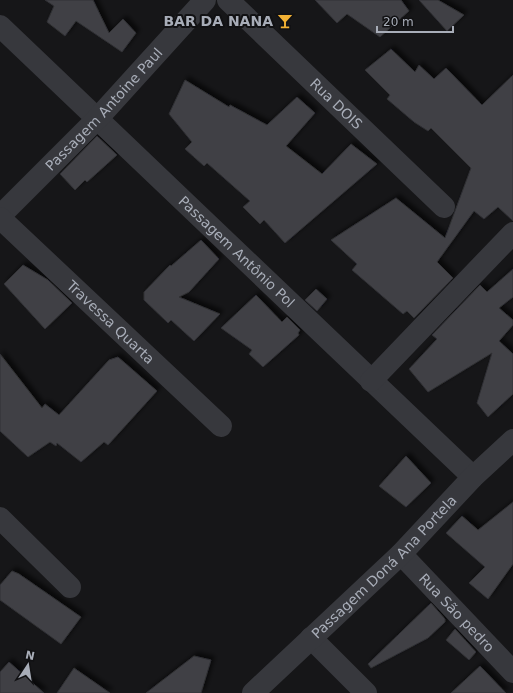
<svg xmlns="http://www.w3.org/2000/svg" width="513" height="693" viewBox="0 0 513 693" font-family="'DejaVu Sans',sans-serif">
<defs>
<filter id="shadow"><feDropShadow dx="3.5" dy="-3.5" stdDeviation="2" flood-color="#0009"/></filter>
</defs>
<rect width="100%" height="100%" fill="#161618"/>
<path fill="#404145" stroke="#303034" filter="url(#shadow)" d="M 45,0 L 93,0 L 109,33 L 123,19 L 136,33 L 122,52 L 76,21 L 65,36 L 47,22 L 54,6 Z
M 315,0 L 401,0 L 409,11 L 380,37 L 347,14 L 337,23 Z
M 419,0 L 438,0 L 464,15 L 447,31 Z
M 391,49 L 415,72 L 419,65 L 434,79 L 446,68 L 482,105 L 513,75 L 513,221 L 498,207 L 484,219 L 474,211 L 437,262 L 453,278 L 414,318 L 407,311 L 403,314 L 352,270 L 357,264 L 331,240 L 396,198 L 445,238 L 471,168 L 431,128 L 428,131 L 414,122 L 387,99 L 390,95 L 365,70 Z
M 185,80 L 229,107 L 230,105 L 267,125 L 297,97 L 315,113 L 286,146 L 322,174 L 351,144 L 377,164 L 285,243 L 264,220 L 260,224 L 243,207 L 250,201 L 207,163 L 204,166 L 185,149 L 192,142 L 169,114 Z
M 97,136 L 117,155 L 87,182 L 85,180 L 75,190 L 60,174 Z
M 201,240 L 219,259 L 189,292 L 179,297 L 220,314 L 194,341 L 171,320 L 168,323 L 144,300 L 144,292 L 170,265 L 171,266 Z
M 23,265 L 48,280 L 72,303 L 45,329 L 4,284 Z
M 513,269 L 513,297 L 499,308 L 513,320 L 513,325 L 499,341 L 513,354 L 513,394 L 488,417 L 477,403 L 492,353 L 428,392 L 409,369 L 437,339 L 432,335 L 480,285 L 487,292 Z
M 316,289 L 327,299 L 317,311 L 305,300 Z
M 256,295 L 282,322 L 287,317 L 300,330 L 298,333 L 299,335 L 263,367 L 249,354 L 252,350 L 221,328 Z
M 0,354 L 42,408 L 45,404 L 59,415 L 109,360 L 118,357 L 157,391 L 108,445 L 104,442 L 81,462 L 57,443 L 56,446 L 50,442 L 28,457 L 0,431 Z
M 406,456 L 431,483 L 406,507 L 379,486 Z
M 513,502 L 513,564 L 488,599 L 469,583 L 485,567 L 446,533 L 462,516 L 478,530 Z
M 12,571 L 19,574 L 81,617 L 61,644 L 0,600 L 0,585 Z
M 431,603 L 445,619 L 445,622 L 428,638 L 371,668 L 368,664 Z
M 455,629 L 476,652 L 469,660 L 446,640 Z
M 194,656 L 211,660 L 201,693 L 146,693 Z
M 9,662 L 44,693 L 0,693 L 0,672 Z
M 480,666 L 506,693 L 451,693 Z
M 74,668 L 110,693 L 57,693 Z"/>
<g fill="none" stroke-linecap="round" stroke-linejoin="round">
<g stroke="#37383d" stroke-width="22">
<path id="s1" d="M 228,0 L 444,207"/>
<path id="s2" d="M 0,26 L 473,477"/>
<path id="s3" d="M 0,216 L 97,119 L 205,0"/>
<path id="s4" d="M 0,218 L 221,426"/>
<path d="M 371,381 L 513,233"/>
<path d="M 0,518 L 70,587"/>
<path id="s5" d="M 401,554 L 513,672"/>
<path d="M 311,638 L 366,693"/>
<path id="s6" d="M 253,693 L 401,554 L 473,477 L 513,440"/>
</g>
</g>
<defs>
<g id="bar-bare" transform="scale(1.2)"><path d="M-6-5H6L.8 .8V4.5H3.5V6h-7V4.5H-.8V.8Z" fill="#f2b134" stroke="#111113" stroke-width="2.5" paint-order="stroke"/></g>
</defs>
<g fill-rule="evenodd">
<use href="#bar-bare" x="285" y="21"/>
</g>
<g text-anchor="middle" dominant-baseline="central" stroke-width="4" stroke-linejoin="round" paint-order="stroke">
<g font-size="14" font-weight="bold" fill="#a8adb8" stroke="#111113" text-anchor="end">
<text x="273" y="21">BAR DA NANA</text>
</g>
<g font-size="14" fill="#a8adb8" stroke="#111113">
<text stroke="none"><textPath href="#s1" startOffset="150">Rua DOIS</textPath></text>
<text stroke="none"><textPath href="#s3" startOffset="149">Passagem Antoine Paul</textPath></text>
<text stroke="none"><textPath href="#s2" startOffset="327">Passagem Antônio Pol</textPath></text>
<text stroke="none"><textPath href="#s4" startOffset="152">Travessa Quarta</textPath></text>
<text stroke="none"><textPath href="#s6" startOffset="182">Passagem Doná Ana Portela</textPath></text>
<text stroke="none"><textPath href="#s5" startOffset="81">Rua São pedro</textPath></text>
</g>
</g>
<g transform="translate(28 665) rotate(12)" stroke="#111113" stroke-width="3" paint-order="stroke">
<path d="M0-3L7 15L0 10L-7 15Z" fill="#a8adb8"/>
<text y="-6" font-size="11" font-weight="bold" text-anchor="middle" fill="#a8adb8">N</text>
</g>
<path d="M377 26v6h76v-6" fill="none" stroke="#a8adb8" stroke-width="2"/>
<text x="383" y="26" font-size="12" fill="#a8adb8" stroke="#111113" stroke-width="3" paint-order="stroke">20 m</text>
</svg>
